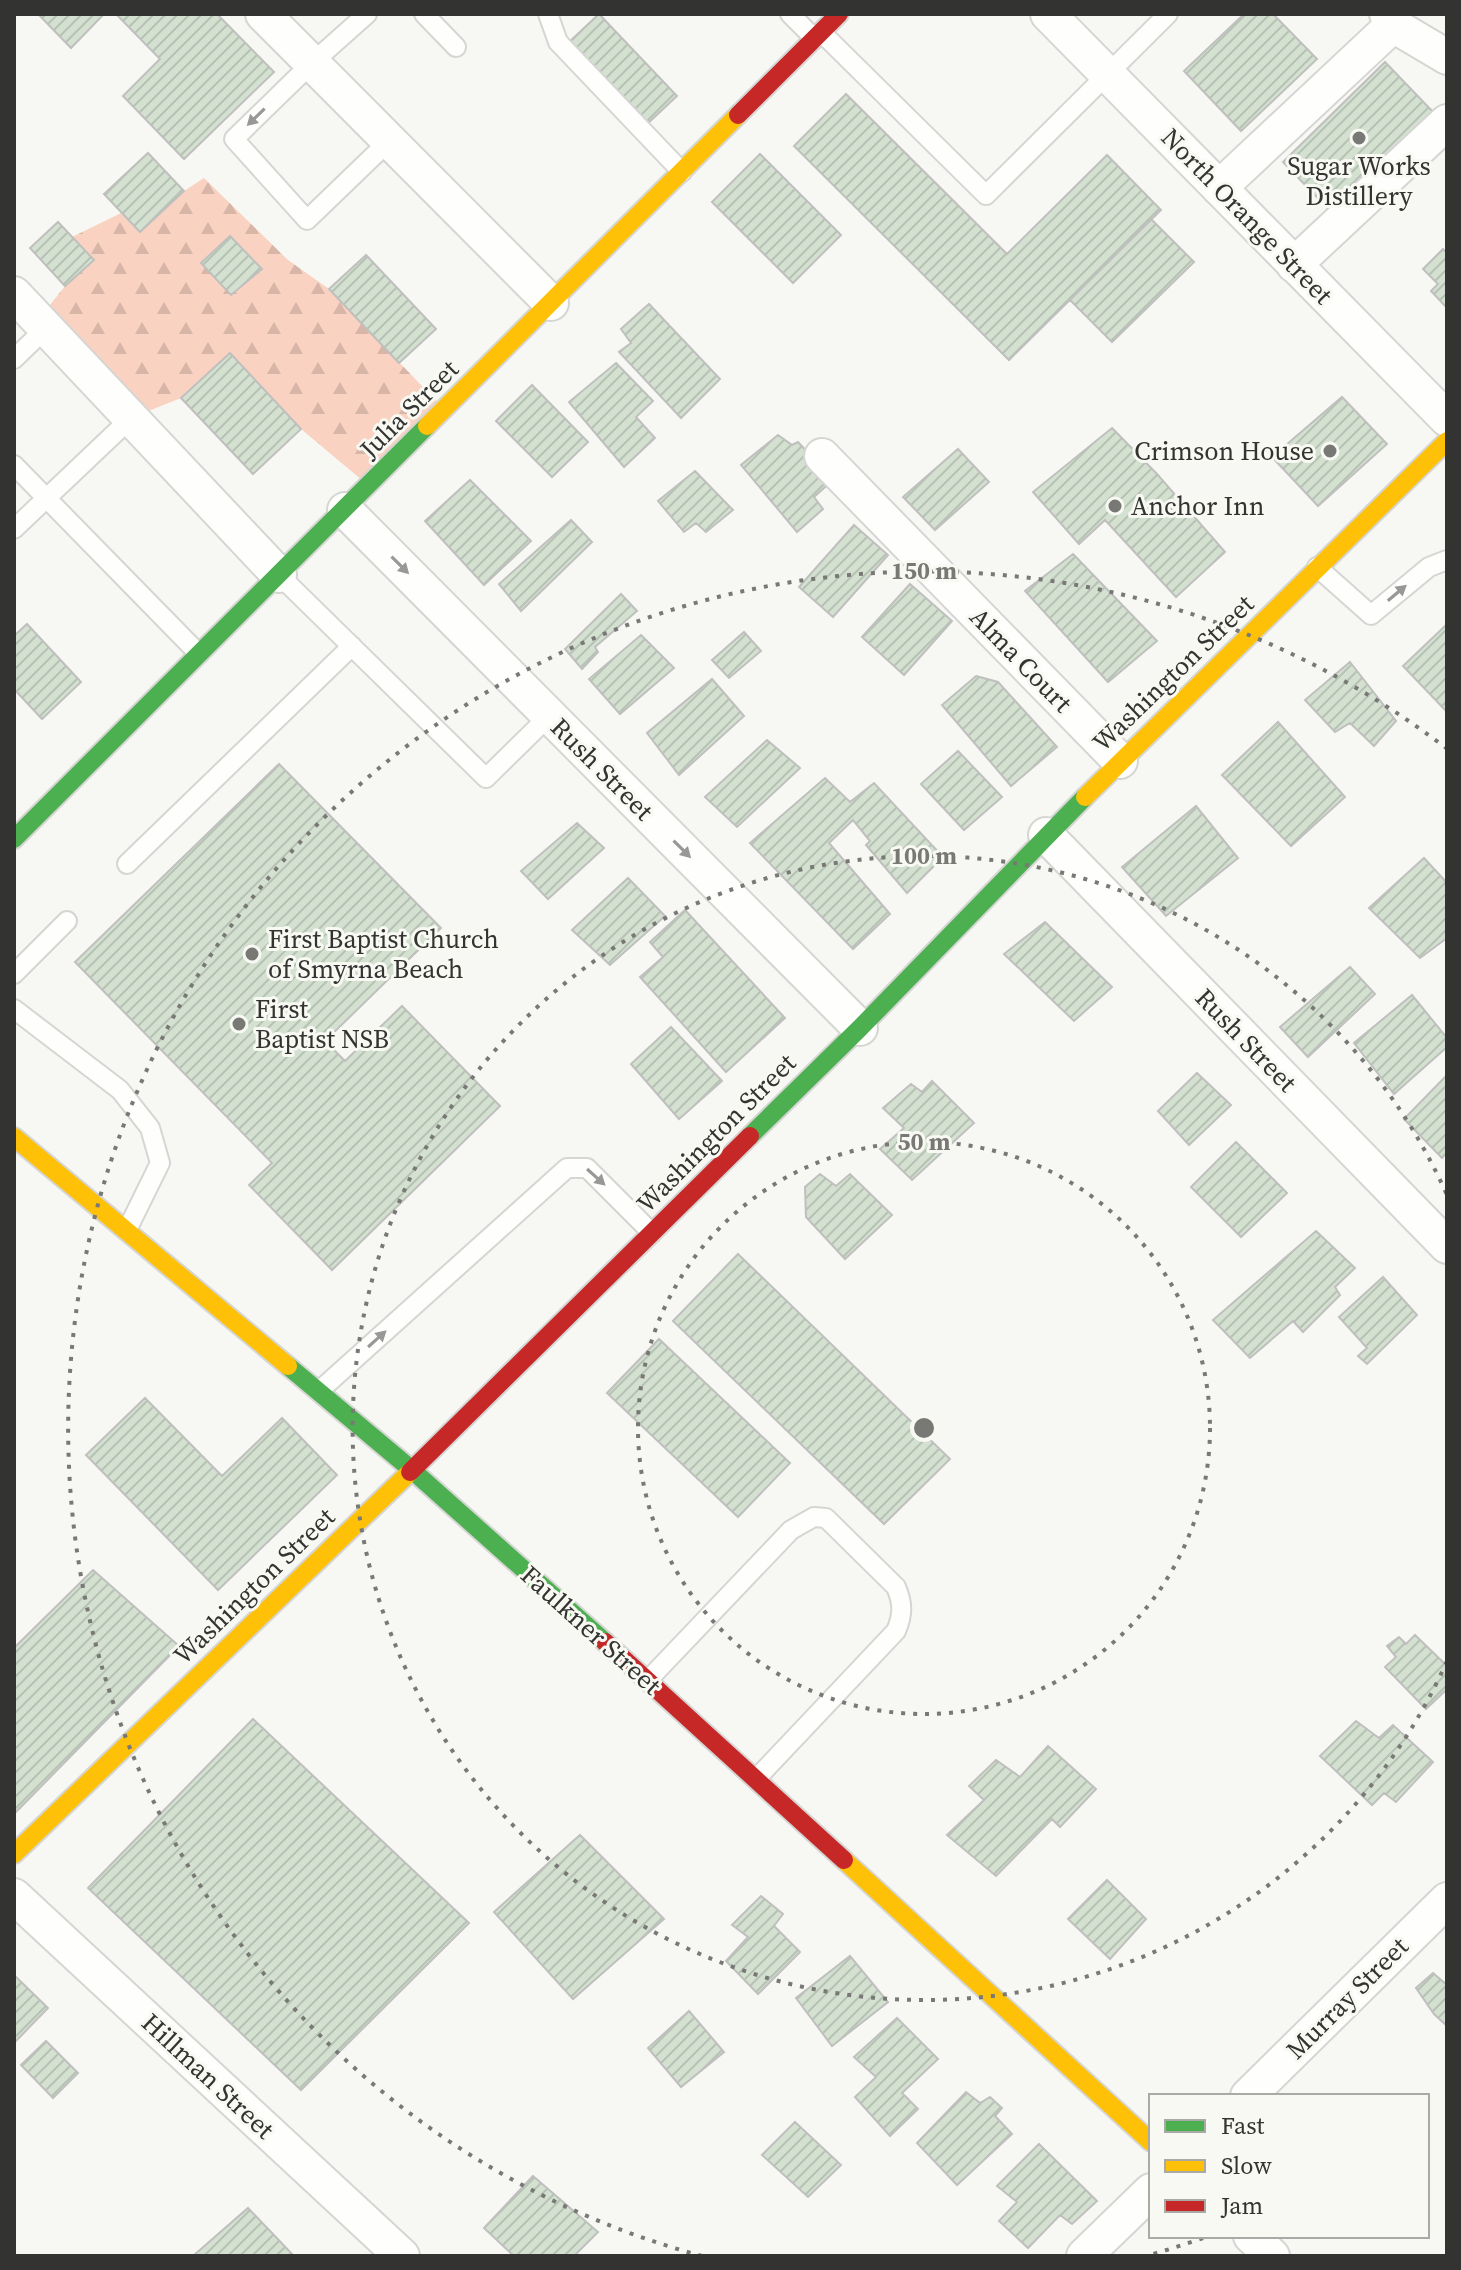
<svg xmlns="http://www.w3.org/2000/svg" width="1461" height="2270" viewBox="0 0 1461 2270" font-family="'Source Serif 4',serif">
<defs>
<pattern id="forest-firs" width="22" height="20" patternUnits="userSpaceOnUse" patternTransform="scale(2)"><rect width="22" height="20" fill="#fad2c2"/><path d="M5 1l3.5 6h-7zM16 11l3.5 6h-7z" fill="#d7b5a7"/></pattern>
<pattern id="building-hatch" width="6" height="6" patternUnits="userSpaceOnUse" patternTransform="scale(2)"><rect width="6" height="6" fill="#d4e1d1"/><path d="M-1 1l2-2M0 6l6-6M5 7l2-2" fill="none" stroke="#b6c2b4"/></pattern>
</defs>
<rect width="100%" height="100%" fill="#f7f8f4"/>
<path fill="url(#forest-firs)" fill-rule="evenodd" d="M 204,178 L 288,260 L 329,289 L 445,410 L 369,486 L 301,429 L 230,353 L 181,398 L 131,418 L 38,320 L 65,286 L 93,260 L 72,237 L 121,213 L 140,232 L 184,191 ZM 230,236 L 262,268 L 231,295 L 201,263 Z"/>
<path fill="url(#building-hatch)" stroke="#bfc0be" stroke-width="2" d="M 38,14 L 104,14 L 71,48 Z
M 116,14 L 217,14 L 274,72 L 184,159 L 123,96 L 160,59 Z
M 599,14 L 677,96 L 646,125 L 568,43 Z
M 1244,14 L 1273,14 L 1317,59 L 1241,131 L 1184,71 Z
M 1385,62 L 1435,114 L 1333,214 L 1283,162 Z
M 846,94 L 1007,254 L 1107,155 L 1161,210 L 1009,360 L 794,146 Z
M 148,153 L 184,191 L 140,232 L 104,194 Z
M 760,154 L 841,235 L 793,283 L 712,202 Z
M 1151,219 L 1194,262 L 1112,342 L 1070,300 Z
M 58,222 L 94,260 L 65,286 L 30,248 Z
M 230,236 L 262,269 L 231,295 L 201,263 Z
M 1443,249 L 1447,253 L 1447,308 L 1431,291 L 1438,284 L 1423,269 Z
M 366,255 L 436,329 L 399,363 L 329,289 Z
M 649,304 L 720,379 L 681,418 L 619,352 L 631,343 L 621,329 Z
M 230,353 L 301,429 L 253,474 L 181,398 Z
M 616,363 L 653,401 L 636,417 L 655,438 L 624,467 L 569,402 Z
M 532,385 L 588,442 L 552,477 L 496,421 Z
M 1342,397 L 1387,444 L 1318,506 L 1272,457 Z
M 1112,428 L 1157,474 L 1225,552 L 1176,597 L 1105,520 L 1079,544 L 1033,492 Z
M 778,435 L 792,445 L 798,442 L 833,480 L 814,497 L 823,509 L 797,532 L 741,465 Z
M 958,449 L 989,482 L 935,530 L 903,497 Z
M 695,471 L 733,510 L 706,532 L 696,523 L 684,532 L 658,501 Z
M 470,480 L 531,541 L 484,585 L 425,521 Z
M 571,520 L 592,542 L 521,611 L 499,584 Z
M 854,525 L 888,555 L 833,617 L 799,587 Z
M 1073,554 L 1157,641 L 1108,682 L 1025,591 Z
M 910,584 L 952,621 L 904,675 L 862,637 Z
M 621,594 L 637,611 L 595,647 L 598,652 L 582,669 L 565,649 Z
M 27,624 L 81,682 L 42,719 L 14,689 L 14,636 Z
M 1447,624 L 1447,712 L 1403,666 Z
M 744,632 L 761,651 L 729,678 L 712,660 Z
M 641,635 L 674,668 L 620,714 L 589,679 Z
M 1350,662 L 1396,721 L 1374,746 L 1350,723 L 1335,732 L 1305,700 Z
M 976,676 L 998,682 L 1057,747 L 1011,786 L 942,705 Z
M 712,679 L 744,716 L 679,775 L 647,733 Z
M 1278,722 L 1345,797 L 1291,846 L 1222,775 Z
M 767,740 L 800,768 L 737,827 L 705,797 Z
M 958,751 L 1002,797 L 964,830 L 921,784 Z
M 279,764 L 441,928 L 325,1041 L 345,1061 L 402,1006 L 500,1106 L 332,1270 L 249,1185 L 272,1163 L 75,962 Z
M 825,778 L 850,802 L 874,783 L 943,857 L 907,893 L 866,845 L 870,841 L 853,820 L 829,843 L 890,914 L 853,949 L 750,843 Z
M 1196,806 L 1238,858 L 1166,916 L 1122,867 Z
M 577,823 L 604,848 L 548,899 L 521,871 Z
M 1424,858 L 1447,883 L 1447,938 L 1420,958 L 1369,908 Z
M 628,878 L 665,916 L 610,965 L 572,930 Z
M 685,910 L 785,1018 L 726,1072 L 640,977 L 663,957 L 650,942 Z
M 1045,922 L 1112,987 L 1074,1021 L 1004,954 Z
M 1350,967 L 1375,994 L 1308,1057 L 1280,1027 Z
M 1412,995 L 1447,1038 L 1447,1047 L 1394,1094 L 1354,1043 Z
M 671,1027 L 722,1081 L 679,1119 L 631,1064 Z
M 1197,1073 L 1231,1105 L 1189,1145 L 1158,1111 Z
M 1447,1075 L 1447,1152 L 1442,1158 L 1404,1119 Z
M 932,1081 L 974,1123 L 912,1180 L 880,1149 L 904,1128 L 883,1108 L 911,1084 L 922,1092 Z
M 1236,1142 L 1287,1193 L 1241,1237 L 1191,1187 Z
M 820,1174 L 836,1186 L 850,1174 L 892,1215 L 845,1259 L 806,1217 L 805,1187 Z
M 1316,1231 L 1355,1268 L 1335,1287 L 1340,1295 L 1303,1332 L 1293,1321 L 1250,1358 L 1213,1320 Z
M 738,1254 L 950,1459 L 884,1524 L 673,1321 Z
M 1383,1277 L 1417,1315 L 1367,1364 L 1358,1356 L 1367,1348 L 1339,1317 Z
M 659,1339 L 790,1463 L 738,1517 L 607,1393 Z
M 145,1398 L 222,1476 L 282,1418 L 337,1475 L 218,1590 L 86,1455 Z
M 93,1570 L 179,1646 L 15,1813 L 14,1648 Z
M 1415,1635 L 1447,1666 L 1447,1689 L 1426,1709 L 1385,1667 L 1396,1657 L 1387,1646 L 1399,1637 L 1406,1644 Z
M 253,1719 L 469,1923 L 301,2090 L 88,1888 Z
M 1356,1721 L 1379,1738 L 1393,1725 L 1433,1762 L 1396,1802 L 1384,1793 L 1372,1805 L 1320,1756 Z
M 1048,1746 L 1096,1789 L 1060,1827 L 1052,1819 L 996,1876 L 947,1835 L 984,1800 L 969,1786 L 996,1760 L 1020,1777 Z
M 580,1835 L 664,1919 L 573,1999 L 494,1912 Z
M 1107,1880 L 1146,1919 L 1110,1959 L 1068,1919 Z
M 761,1896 L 783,1914 L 774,1926 L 800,1952 L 758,1994 L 726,1961 L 748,1937 L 732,1925 Z
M 850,1956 L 888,2002 L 832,2046 L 796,1998 Z
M 1433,1973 L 1447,1985 L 1447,2026 L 1434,2014 L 1416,1988 Z
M 14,1975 L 48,2008 L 15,2042 L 14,2041 Z
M 689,2011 L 724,2052 L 681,2087 L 648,2048 Z
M 897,2018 L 938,2059 L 902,2093 L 918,2109 L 890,2136 L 855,2097 L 876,2077 L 854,2057 Z
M 46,2041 L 78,2073 L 53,2098 L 21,2065 Z
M 966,2092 L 980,2103 L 990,2097 L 1002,2108 L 995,2116 L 1012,2134 L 957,2185 L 917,2143 Z
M 795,2122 L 841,2165 L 808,2197 L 762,2155 Z
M 1039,2144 L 1097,2201 L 1072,2224 L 1060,2215 L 1028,2248 L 999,2221 L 1017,2202 L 997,2186 Z
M 533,2176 L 598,2232 L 574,2256 L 514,2256 L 484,2228 Z
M 248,2208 L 294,2256 L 193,2256 Z"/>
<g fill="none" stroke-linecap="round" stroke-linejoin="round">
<g stroke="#d5d5d3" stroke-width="22">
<path id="lane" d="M 367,14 L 312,63 L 234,139 L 307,220 L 389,141
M 424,14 L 456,47
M 548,14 L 558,42 L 682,172
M 790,14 L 815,39
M 821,32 L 986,195 L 1168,14
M 14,359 L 46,328
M 14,465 L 199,654
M 14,529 L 131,418
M 1317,567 L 1371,615 L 1429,567 L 1447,560
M 279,575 L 486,778 L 549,716
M 127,864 L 352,646
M 14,974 L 67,921
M 14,1009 L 120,1090 L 150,1128 L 160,1163 L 127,1230
M 319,1391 L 567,1168 L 587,1168 L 652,1233
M 648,1680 L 791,1530 L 814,1517 L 826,1518 L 896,1587 C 903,1603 903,1615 896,1631 L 757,1778"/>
</g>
<g stroke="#d5d5d3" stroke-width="38">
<path id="street" d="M 263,14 L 551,303
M 1048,14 L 1447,419
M 1393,25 L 1447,57
M 1219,188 L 1393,25 L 1387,14
M 1294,265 L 1447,122
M 14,294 L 279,575
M 822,456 L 1120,761
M 345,510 L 860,1028
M 1046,835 L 1447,1246
M 14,1896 L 402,2256
M 1248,2096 L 1447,1900
M 1251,2236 L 1272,2256
M 1084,2256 L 1151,2191"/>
</g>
<g stroke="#d5d5d3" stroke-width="22">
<path id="fast" d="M 14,839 L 427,426
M 750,1136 L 860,1028 L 1085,797
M 288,1366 L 412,1470 L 605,1642"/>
</g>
<g stroke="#d5d5d3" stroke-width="22">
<path id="slow" d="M 427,426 L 738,115
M 1085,797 L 1447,441
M 14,1137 L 288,1366
M 14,1854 L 410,1472
M 844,1860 L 1151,2142"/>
</g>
<g stroke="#d5d5d3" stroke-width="22">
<path id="jam" d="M 738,115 L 839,14
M 410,1472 L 750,1136
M 605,1642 L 844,1860"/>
</g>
<use href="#lane" stroke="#fefefd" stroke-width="18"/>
<use href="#street" stroke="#fefefd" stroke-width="34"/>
<use href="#fast" stroke="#4caf50" stroke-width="18"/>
<use href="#slow" stroke="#ffc107" stroke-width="18"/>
<use href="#jam" stroke="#c62828" stroke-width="18"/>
</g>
<defs><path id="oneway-solid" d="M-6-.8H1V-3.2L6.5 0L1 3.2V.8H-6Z" transform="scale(2)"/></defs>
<g fill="#989897">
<use href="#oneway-solid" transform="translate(256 117) rotate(136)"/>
<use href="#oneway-solid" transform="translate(400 565) rotate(45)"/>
<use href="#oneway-solid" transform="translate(1397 593) rotate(-40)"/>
<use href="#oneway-solid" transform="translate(682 849) rotate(45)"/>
<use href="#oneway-solid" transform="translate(596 1177) rotate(42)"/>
<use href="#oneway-solid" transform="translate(377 1339) rotate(-42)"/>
</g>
<g fill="none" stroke="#787875" stroke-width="4" stroke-dasharray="4 8">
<circle cx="924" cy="1428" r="286"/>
<path d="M1447 1661A572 572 0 1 1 1447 1195"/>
<path d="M1203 2238A857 857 0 0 1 1146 2256M702 2256A857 857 0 1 1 1446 748"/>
</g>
<g fill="#787875" stroke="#f8f9f3" stroke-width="3">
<circle cx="1359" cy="138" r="8"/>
<circle cx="1330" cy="451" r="8"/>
<circle cx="1115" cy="506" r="8"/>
<circle cx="252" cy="954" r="8"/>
<circle cx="239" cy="1024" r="8"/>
</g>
<g text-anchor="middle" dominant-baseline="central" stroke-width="6" stroke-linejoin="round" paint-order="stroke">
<g font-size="26" fill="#333331" stroke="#f8f9f3" text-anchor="start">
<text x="1359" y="166" text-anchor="middle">Sugar Works<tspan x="1359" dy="30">Distillery</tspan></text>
<text x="1314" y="451" text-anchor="end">Crimson House</text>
<text x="1131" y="506">Anchor Inn</text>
<text x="268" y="939">First Baptist Church<tspan x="268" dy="30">of Smyrna Beach</tspan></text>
<text x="255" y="1009">First<tspan x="255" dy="30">Baptist NSB</tspan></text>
</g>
<g font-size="26" fill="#333331" stroke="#f8f9f3">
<text transform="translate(1247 216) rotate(46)">North Orange Street</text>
<text transform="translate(409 409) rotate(-45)">Julia Street</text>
<text transform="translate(1021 660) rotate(46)">Alma Court</text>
<text transform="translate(1173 673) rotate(-44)">Washington Street</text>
<text transform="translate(602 769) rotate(45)">Rush Street</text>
<text transform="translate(1246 1040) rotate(46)">Rush Street</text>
<text transform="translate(716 1133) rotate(-45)">Washington Street</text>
<text transform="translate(254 1586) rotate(-44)">Washington Street</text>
<text transform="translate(591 1630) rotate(42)">Faulkner Street</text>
<text transform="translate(1347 1998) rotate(-45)">Murray Street</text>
<text transform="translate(208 2076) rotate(43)">Hillman Street</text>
</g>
</g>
<circle cx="924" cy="1428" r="12" fill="#787875" stroke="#f8f9f3" stroke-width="4"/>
<g font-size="24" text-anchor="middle" font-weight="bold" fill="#787875" stroke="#f8f9f3" stroke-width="6" stroke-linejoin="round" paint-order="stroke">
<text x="924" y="579">150 m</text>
<text x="924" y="864">100 m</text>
<text x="924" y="1150">50 m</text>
</g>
<rect width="1461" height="2270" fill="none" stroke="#333331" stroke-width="32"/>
<rect x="1149" y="2094" width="280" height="144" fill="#f8f9f3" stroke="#a9aaa5" stroke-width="2"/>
<rect x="1165" y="2120" width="40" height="12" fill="#4caf50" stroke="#a9aaa5" stroke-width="2"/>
<text x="1221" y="2134" font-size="24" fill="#333331">Fast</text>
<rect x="1165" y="2160" width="40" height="12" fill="#ffc107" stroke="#a9aaa5" stroke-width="2"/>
<text x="1221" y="2174" font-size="24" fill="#333331">Slow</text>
<rect x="1165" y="2200" width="40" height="12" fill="#c62828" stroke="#a9aaa5" stroke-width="2"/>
<text x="1221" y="2214" font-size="24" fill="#333331">Jam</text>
</svg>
